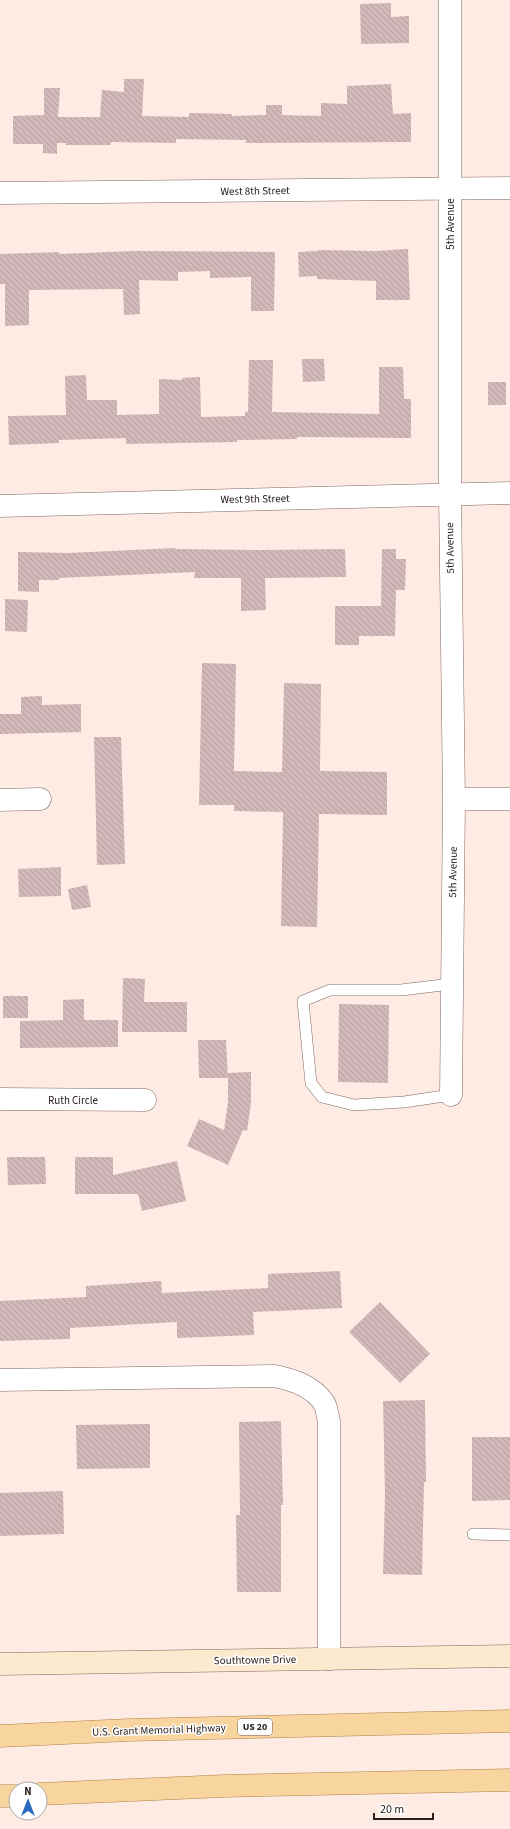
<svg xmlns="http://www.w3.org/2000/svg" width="510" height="1829" viewBox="0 0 510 1829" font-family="'Source Sans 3',sans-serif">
<defs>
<pattern id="building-back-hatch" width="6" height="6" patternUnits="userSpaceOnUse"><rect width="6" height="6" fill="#d2b8b9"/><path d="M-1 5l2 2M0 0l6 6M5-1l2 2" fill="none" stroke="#b49e9f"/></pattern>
</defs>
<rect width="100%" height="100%" fill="#feebe3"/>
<path fill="url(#building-back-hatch)" d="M 391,3 L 391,17 L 409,16 L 409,43 L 361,44 L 360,4 Z
M 124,79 L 144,79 L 142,116 L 189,117 L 189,113 L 232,114 L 232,116 L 266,115 L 266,105 L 282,105 L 282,115 L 321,116 L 321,103 L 347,104 L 347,86 L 391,84 L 393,114 L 411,113 L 411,142 L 246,143 L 246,140 L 176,139 L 176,143 L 111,142 L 111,145 L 66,145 L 66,143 L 57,143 L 57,154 L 43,153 L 43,144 L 13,144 L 13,116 L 44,115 L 44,88 L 60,88 L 58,117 L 100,117 L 102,90 L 124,92 Z
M 408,249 L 410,300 L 376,300 L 376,281 L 317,279 L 317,276 L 299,277 L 298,252 L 318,251 L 318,250 L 375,251 Z
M 134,251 L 275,252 L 274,311 L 251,311 L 251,277 L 210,278 L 210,271 L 178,272 L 178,281 L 139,280 L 140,314 L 124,315 L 123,289 L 29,290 L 29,325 L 5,326 L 5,284 L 0,284 L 0,254 L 59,252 L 59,254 Z
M 302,359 L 324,359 L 325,381 L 303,382 Z
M 249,360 L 273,360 L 272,412 L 379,414 L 379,367 L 403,367 L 404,399 L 411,399 L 411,438 L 297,437 L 297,439 L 237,440 L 237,442 L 126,444 L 126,438 L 59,440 L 59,443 L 9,445 L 8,416 L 66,415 L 65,376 L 86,375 L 87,400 L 117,400 L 117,415 L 159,414 L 159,379 L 182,380 L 182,378 L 200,377 L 201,417 L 245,416 L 245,412 L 248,412 Z
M 488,382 L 506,382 L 506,405 L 488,405 Z
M 176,548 L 176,549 L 259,550 L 345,549 L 346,577 L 265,578 L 266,610 L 241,611 L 241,578 L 194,578 L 195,572 L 59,578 L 59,580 L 39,580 L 39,592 L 18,591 L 18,552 L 68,553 Z
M 382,549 L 396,549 L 396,559 L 406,559 L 405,590 L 396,590 L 395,636 L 359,636 L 359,645 L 335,645 L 335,606 L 381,606 Z
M 5,599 L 28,600 L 27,632 L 5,631 Z
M 202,663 L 236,664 L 234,771 L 282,772 L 284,683 L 321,684 L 320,771 L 387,772 L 387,815 L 319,814 L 317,927 L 281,926 L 283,812 L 234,811 L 234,805 L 199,805 Z
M 42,696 L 42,705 L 81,704 L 81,732 L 0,734 L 0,714 L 21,714 L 21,697 Z
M 94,737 L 121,737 L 125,864 L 97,865 Z
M 61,867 L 61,896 L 19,897 L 18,869 Z
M 87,885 L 91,907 L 72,910 L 68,889 Z
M 123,978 L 145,979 L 144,1002 L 187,1002 L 187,1032 L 122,1032 Z
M 3,996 L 28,996 L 28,1018 L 3,1018 Z
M 84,999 L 84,1020 L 118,1020 L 118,1047 L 20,1048 L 20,1021 L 63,1020 L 63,1000 Z
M 339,1004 L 389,1005 L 388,1083 L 338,1082 Z
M 198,1040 L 226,1040 L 228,1078 L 199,1078 Z
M 251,1072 L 251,1103 L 247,1131 L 243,1130 L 228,1165 L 187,1146 L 199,1119 L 224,1130 L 228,1102 L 228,1073 Z
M 7,1157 L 45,1157 L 46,1184 L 8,1185 Z
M 75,1157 L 113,1157 L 113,1175 L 177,1161 L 186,1201 L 142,1211 L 138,1194 L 75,1194 Z
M 340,1271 L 342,1308 L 253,1312 L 254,1335 L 177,1338 L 177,1322 L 70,1328 L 70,1339 L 0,1341 L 0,1301 L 86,1297 L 86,1286 L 161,1281 L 162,1293 L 268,1288 L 268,1274 Z
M 380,1302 L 430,1354 L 400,1383 L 349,1332 Z
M 425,1400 L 426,1482 L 424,1482 L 422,1575 L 383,1574 L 385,1494 L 383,1401 Z
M 281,1421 L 283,1505 L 281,1505 L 281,1592 L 237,1592 L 236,1515 L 240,1515 L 239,1422 Z
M 150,1424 L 150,1468 L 77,1469 L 76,1425 Z
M 472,1437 L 510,1437 L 510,1500 L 472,1501 Z
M 63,1491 L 64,1534 L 0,1536 L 0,1493 Z"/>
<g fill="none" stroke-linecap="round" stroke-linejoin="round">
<g stroke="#7c685e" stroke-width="12">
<path id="lane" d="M 451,1095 L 404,1102 L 354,1105 L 322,1097 L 311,1083 L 303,1001 L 330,990 L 401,990 L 451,984
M 473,1534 L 510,1535"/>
</g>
<g stroke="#7c685e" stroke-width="23">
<path id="street" d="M 450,0 L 450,494 L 454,799 L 451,1095
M 0,193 L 510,188
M 0,506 L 510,493
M 454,799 L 510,799
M 0,800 L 40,799
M 0,1099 L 145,1100
M 0,1380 L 275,1376 C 293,1380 313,1386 324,1403 C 327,1407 327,1415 329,1421 L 329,1659"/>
</g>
<g stroke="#7c685e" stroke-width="23">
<path id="secondary" d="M 0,1664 L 510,1656"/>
</g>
<g stroke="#ad8447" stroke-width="23">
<path id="primary" d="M 0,1736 L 129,1730 L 510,1721
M 40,1794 L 224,1786 L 510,1780
M 0,1796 L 16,1796"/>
</g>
<use href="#lane" stroke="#fff" stroke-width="11"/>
<use href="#street" stroke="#fff" stroke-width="22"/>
<use href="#secondary" stroke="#fbeace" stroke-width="22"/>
<use href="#primary" stroke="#f8d49e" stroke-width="22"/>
</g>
<g text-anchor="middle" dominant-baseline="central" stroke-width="3" stroke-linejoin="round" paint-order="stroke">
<rect fill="#fff" stroke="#6a6462" stroke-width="1" x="238" y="1719" width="34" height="16" rx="3"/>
<g font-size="10" font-weight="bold" fill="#2a221e">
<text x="255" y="1727">US 20</text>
</g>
<g font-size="11" fill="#2a221e" stroke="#fff">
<text transform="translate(255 191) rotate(-1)">West 8th Street</text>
<text transform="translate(450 224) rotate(-90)">5th Avenue</text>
<text transform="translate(255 499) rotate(-1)">West 9th Street</text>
<text transform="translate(450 548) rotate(-91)">5th Avenue</text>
<text transform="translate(453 872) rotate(-89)">5th Avenue</text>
<text x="73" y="1100">Ruth Circle</text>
<text transform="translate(255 1660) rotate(-1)">Southtowne Drive</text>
<text transform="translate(159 1730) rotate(-2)">U.S. Grant Memorial Highway</text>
</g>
</g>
<g transform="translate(28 1801)"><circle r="19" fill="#ffffff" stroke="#aaa7a5"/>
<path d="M0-3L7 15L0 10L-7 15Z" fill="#296cbd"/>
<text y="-6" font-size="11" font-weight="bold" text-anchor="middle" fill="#2a221e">N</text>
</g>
<path d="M374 1813v6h59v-6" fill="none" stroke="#2a221e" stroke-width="2"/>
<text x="380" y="1813" font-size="12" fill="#2a221e" stroke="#ffffff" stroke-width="3" paint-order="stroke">20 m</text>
</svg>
